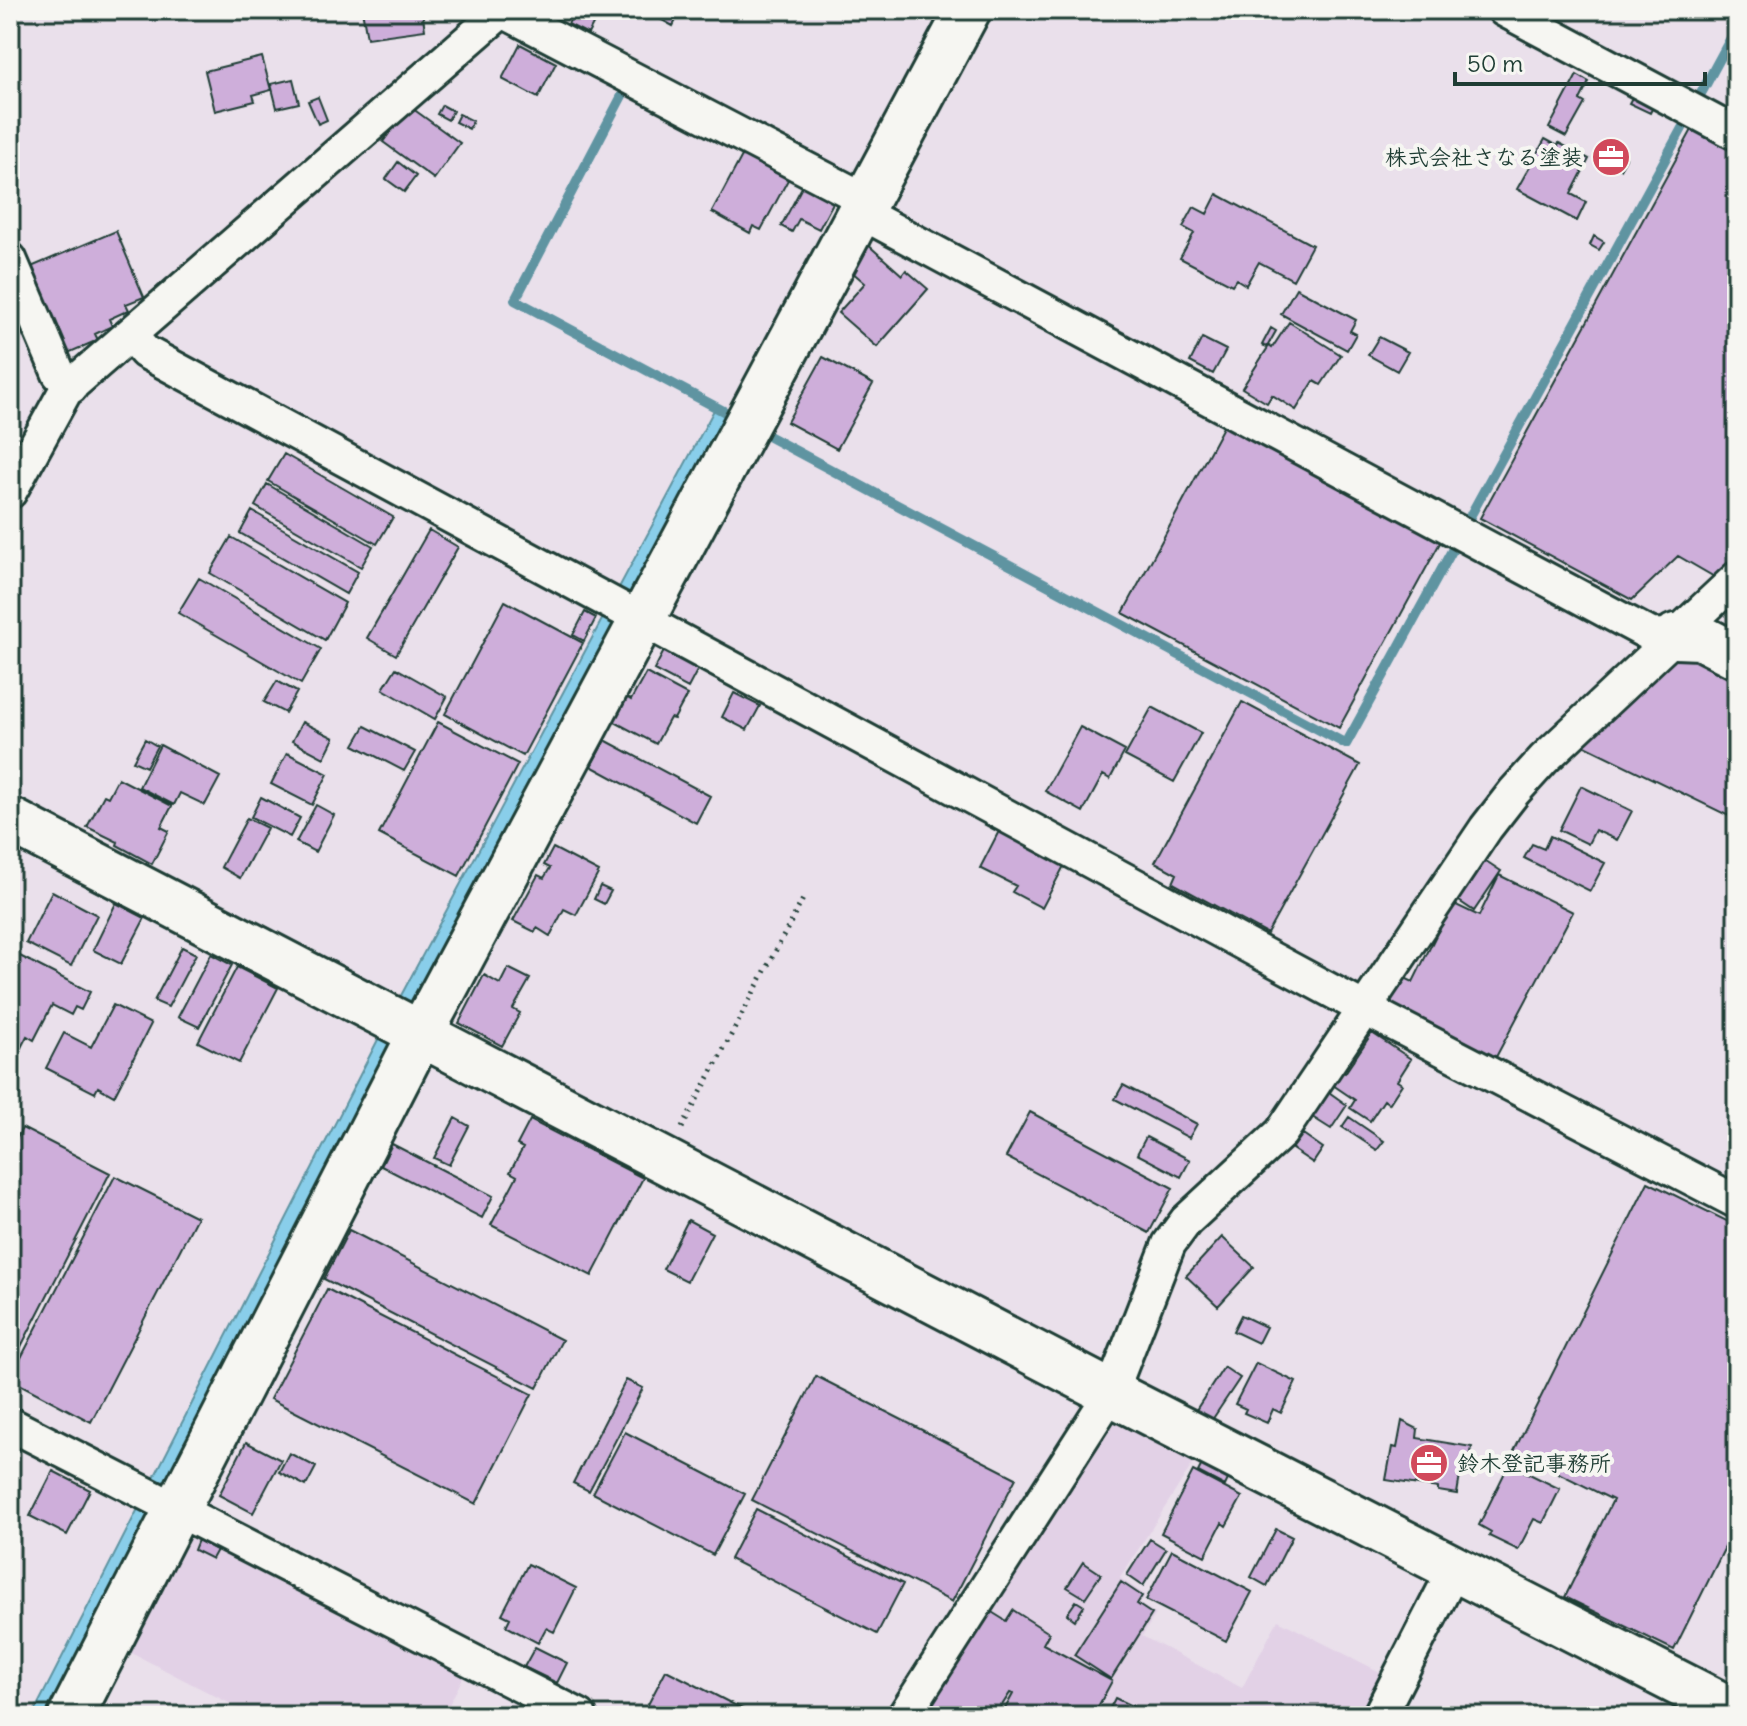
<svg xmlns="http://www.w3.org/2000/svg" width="1747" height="1726" viewBox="0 0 1747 1726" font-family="Delius,'Klee One',sans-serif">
<rect width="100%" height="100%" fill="#eae0eb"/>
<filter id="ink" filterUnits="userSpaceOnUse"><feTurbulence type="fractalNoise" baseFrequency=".0125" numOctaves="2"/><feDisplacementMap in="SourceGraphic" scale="16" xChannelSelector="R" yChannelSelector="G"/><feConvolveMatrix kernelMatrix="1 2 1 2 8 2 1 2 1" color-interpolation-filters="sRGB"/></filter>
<g filter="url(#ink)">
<path fill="#e2d1e6" d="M 1121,1418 L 1197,1457 L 1120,1578 L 1145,1595 L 1140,1604 L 1156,1614 L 1142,1636 L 1242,1688 L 1278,1620 L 1384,1674 L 1362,1716 L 922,1716 L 1110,1421 Z
M 200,1536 L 466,1672 L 443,1716 L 254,1716 L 130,1652 L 187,1540 Z"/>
<path fill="#89ceea" stroke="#5f94a1" stroke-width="2" d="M 715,408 L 729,414 L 403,1025 L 49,1716 L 32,1716 L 389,1018 Z"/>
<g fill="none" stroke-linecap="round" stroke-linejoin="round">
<path stroke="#5f94a1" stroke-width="10" d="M 616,85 L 625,90 L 515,300 L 729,414
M 1698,99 L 1737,27
M 764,434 L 1346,744 L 1454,547
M 1468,520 L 1686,121"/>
</g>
<path fill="#ceaeda" stroke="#1f3d34" stroke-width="2" d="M 362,10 L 422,10 L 425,30 L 367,38 Z
M 584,10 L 597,17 L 588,34 L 568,24 L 574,12 L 571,10 Z
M 644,10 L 681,10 L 673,26 Z
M 520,44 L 556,63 L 538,98 L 502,79 Z
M 262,57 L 271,90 L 253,95 L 255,101 L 215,111 L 205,71 Z
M 1577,75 L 1589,82 L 1580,100 L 1585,103 L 1566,137 L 1549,128 Z
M 293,79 L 299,103 L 277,108 L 271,84 Z
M 1634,94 L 1654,105 L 1650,113 L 1629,103 Z
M 318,97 L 327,120 L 318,124 L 308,101 Z
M 442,105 L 453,111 L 448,120 L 437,114 Z
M 409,106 L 460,143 L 434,179 L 383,142 Z
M 459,114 L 473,121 L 469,129 L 455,122 Z
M 1694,126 L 1737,149 L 1737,561 L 1718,579 L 1678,556 L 1632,600 L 1480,518 Z
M 1545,139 L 1558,146 L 1559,143 L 1589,159 L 1571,194 L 1586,202 L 1577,221 L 1517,189 Z
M 1601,145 L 1626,158 L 1620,169 L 1595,156 Z
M 744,152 L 790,176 L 761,230 L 753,226 L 750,233 L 712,212 Z
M 398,162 L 416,176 L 404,192 L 386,179 Z
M 803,185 L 834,201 L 819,229 L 799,219 L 792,232 L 781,226 Z
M 1217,194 L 1312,245 L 1293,280 L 1259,262 L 1246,285 L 1236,279 L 1232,285 L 1180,258 L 1194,233 L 1183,227 L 1194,207 L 1207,214 Z
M 116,231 L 144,297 L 126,304 L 129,310 L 109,319 L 112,326 L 95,334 L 98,340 L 68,353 L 31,267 Z
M 1594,236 L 1604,242 L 1599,250 L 1590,245 Z
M 866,243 L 902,275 L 906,270 L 928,289 L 877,347 L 838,313 L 865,283 L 851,271 Z
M 1296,288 L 1356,320 L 1350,331 L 1356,334 L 1347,350 L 1281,314 Z
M 10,313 L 17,340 L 10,342 Z
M 1289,322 L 1341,355 L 1321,385 L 1314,381 L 1296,410 L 1272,395 L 1267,403 L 1242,388 L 1269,346 L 1272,348 Z
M 1271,328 L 1276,331 L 1267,347 L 1262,345 Z
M 1379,337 L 1408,352 L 1397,371 L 1368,355 Z
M 1202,338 L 1226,350 L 1213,374 L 1190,362 Z
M 823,357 L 873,384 L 837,449 L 787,422 Z
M 1224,425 L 1441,541 L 1339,728 L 1123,613 Z
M 284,454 L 393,517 L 377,544 L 268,481 Z
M 267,484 L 373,546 L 361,567 L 255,506 Z
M 252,511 L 358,572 L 346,594 L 240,533 Z
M 429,530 L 458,547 L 396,655 L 367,638 Z
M 231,537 L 345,603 L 325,640 L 210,573 Z
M 199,578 L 321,649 L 301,684 L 178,613 Z
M 505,601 L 583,643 L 523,756 L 445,714 Z
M 585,612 L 596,618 L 584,641 L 573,635 Z
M 664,651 L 698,669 L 688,688 L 654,670 Z
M 1681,652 L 1737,679 L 1737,820 L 1581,744 Z
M 396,668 L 447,697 L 435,719 L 383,689 Z
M 646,673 L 687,695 L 674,719 L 670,718 L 656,744 L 613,721 L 626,697 L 631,700 Z
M 277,681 L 297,692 L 285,713 L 264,702 Z
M 734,693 L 760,706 L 747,730 L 722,717 Z
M 1242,702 L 1360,765 L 1267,934 L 1173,883 L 1177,874 L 1155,862 Z
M 1152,707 L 1201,733 L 1174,782 L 1125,756 Z
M 302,722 L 334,738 L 324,758 L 292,741 Z
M 438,722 L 518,764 L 459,876 L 379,834 Z
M 365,726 L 415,752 L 404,771 L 354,745 Z
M 1080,727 L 1125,751 L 1110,779 L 1103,775 L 1083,812 L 1045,791 Z
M 145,739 L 157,746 L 146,767 L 133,761 Z
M 605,740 L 710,796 L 696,823 L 591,766 Z
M 160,745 L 220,777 L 205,805 L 180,793 L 174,805 L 139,787 Z
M 287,753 L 328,774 L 312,805 L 271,784 Z
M 118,778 L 172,806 L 161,827 L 169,831 L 152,864 L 117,845 L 118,842 L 87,827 L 104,795 L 108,797 Z
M 1581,786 L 1632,811 L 1617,840 L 1595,830 L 1588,844 L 1559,830 Z
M 261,797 L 300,818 L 290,837 L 251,817 Z
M 316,805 L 334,815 L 315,852 L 296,842 Z
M 247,818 L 267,828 L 240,878 L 221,867 Z
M 1000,829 L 1065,864 L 1042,908 L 1012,892 L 1016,886 L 980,868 Z
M 1550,836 L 1605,863 L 1590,891 L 1524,858 L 1532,844 L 1544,849 Z
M 553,848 L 599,872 L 576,915 L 564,909 L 550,936 L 537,928 L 535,932 L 513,921 L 538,875 L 544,878 L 550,868 L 544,865 Z
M 1483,859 L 1501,871 L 1474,911 L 1456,899 Z
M 1499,875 L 1573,912 L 1496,1057 L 1389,1005 L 1403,977 L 1413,982 L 1452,903 L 1479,916 Z
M 600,886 L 611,891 L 604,904 L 594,899 Z
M 52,891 L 97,915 L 71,966 L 26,943 Z
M 116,903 L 145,918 L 121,964 L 93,950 Z
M 182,947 L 196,954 L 168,1007 L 154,1001 Z
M 10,951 L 90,992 L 81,1010 L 75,1007 L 71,1015 L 52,1005 L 34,1040 L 27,1036 L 12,1065 L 10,1064 Z
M 211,954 L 232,965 L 199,1027 L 178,1017 Z
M 237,967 L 278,988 L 239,1063 L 198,1042 Z
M 508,968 L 530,979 L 513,1009 L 520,1013 L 502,1046 L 459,1023 L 484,975 L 500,984 Z
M 113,1005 L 151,1024 L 114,1096 L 98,1087 L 95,1093 L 46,1068 L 64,1033 L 91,1047 Z
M 1372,1033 L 1411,1059 L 1397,1081 L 1402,1084 L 1389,1104 L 1384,1100 L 1370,1121 L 1350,1108 L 1355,1100 L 1330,1083 L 1339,1070 L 1345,1073 Z
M 1123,1085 L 1197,1124 L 1189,1138 L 1115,1099 Z
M 1326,1090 L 1347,1105 L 1331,1129 L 1309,1115 Z
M 1030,1112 L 1173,1188 L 1149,1233 L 1006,1157 Z
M 1349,1117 L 1384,1141 L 1377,1150 L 1342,1127 Z
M 455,1118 L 469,1126 L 449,1165 L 434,1158 Z
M 530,1120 L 643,1178 L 592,1276 L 491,1225 L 517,1176 L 510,1172 L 523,1148 L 517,1145 Z
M 22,1128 L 110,1173 L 10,1368 L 10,1152 Z
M 1303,1134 L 1323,1148 L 1313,1163 L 1292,1149 Z
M 1146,1137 L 1190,1160 L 1181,1177 L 1137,1154 Z
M 392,1144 L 493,1196 L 482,1218 L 381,1166 Z
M 115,1176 L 197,1217 L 91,1422 L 10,1379 Z
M 1648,1182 L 1737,1226 L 1737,1523 L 1674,1650 L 1565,1597 L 1613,1500 L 1514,1451 Z
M 688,1220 L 712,1233 L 687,1281 L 663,1269 Z
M 349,1230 L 562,1340 L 537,1388 L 324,1279 Z
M 1222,1237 L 1254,1267 L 1218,1306 L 1186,1276 Z
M 327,1289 L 532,1394 L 476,1504 L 270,1399 Z
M 1241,1315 L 1266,1327 L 1258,1343 L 1233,1331 Z
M 1256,1363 L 1296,1382 L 1281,1413 L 1273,1409 L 1267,1423 L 1244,1413 L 1246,1409 L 1235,1404 Z
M 1224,1367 L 1240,1378 L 1212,1420 L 1196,1410 Z
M 816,1376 L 1016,1478 L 952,1602 L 752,1500 Z
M 626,1380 L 643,1388 L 589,1491 L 573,1483 Z
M 1402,1421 L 1418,1429 L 1417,1438 L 1472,1447 L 1468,1471 L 1461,1469 L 1457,1494 L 1438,1491 L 1438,1488 L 1386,1480 L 1392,1447 L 1397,1448 Z
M 625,1432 L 745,1494 L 713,1555 L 593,1493 Z
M 246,1442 L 281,1460 L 253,1513 L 219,1495 Z
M 289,1453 L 316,1467 L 306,1486 L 279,1472 Z
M 1203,1462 L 1230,1475 L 1225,1486 L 1198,1472 Z
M 1509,1464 L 1560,1489 L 1543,1523 L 1534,1519 L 1518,1550 L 1489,1536 L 1491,1532 L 1479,1525 Z
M 53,1471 L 90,1490 L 67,1535 L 30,1516 Z
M 1193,1471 L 1242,1497 L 1226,1526 L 1222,1523 L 1205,1556 L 1161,1533 Z
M 756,1509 L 903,1584 L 877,1634 L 730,1559 Z
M 1276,1529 L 1292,1537 L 1267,1586 L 1251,1577 Z
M 1150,1539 L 1166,1549 L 1143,1586 L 1127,1575 Z
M 198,1540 L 217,1550 L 212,1559 L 194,1550 Z
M 1172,1550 L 1252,1592 L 1226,1641 L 1146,1600 Z
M 1083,1562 L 1101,1574 L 1085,1598 L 1067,1587 Z
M 528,1564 L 576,1588 L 554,1632 L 546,1628 L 538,1643 L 506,1626 L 510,1618 L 502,1614 Z
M 1121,1582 L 1142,1596 L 1137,1604 L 1152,1614 L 1111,1679 L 1074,1655 Z
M 1076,1601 L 1084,1606 L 1075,1620 L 1067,1614 Z
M 1013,1610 L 1049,1633 L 1043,1644 L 1112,1681 L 1093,1716 L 1001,1716 L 1013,1694 L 1010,1693 L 995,1716 L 923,1716 L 990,1611 L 1006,1621 Z
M 535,1647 L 567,1663 L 557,1683 L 524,1667 Z
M 666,1670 L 756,1716 L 642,1716 Z
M 1115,1698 L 1148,1714 L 1148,1716 L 1106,1716 Z"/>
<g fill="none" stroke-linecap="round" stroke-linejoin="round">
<g stroke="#1f3d34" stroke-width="38">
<path id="street" d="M 501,10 L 866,200
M 1504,10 L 1737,134
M 860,212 L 1651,635 L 1676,636
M 10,259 L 59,374 L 71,387
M 130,335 L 145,352 L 1365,1009 L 1737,1202
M 10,492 L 66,390 L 503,10
M 10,1424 L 580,1716
M 904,1716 L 1111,1393 L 1169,1244 L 1186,1221 L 1281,1133 L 1486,828 L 1514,792 L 1544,759 L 1737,578
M 1379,1716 L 1455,1568"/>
</g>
<g stroke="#1f3d34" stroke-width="50">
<path id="secondary" d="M 1676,636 L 1700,637 L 1737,656
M 10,820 L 1111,1393 L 1737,1713
M 71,1716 L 420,1035 L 968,10"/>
</g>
<path stroke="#1f3d34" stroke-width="5" stroke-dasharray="2 6" stroke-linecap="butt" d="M 682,1128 L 803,899"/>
<use href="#street" stroke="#f6f6f2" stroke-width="32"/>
<use href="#secondary" stroke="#f6f6f2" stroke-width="44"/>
</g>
</g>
<defs>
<g id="office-disc" transform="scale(2)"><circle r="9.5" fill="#d1495b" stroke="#f6f6f2"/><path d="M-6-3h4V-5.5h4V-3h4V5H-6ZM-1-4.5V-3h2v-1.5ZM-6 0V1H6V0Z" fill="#fff"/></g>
</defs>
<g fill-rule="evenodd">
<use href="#office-disc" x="1611" y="157"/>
<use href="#office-disc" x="1429" y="1463"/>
</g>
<g text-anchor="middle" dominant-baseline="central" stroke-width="8" stroke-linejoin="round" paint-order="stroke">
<g font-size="22" font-weight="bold" fill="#1f3d34" stroke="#f6f6f2" text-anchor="end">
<text x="1583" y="157">株式会社さなる塗装</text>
<text x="1457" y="1463" text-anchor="start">鈴木登記事務所</text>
</g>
</g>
<rect width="1747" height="1726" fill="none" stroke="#f6f6f2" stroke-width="40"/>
<rect x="20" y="20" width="1707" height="1686" fill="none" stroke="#1f3d34" stroke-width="3" filter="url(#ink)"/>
<path d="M1455 72v12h250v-12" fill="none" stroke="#1f3d34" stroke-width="4"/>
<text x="1467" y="72" font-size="24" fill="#1f3d34" stroke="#f6f6f2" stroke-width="6" paint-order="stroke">50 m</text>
</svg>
